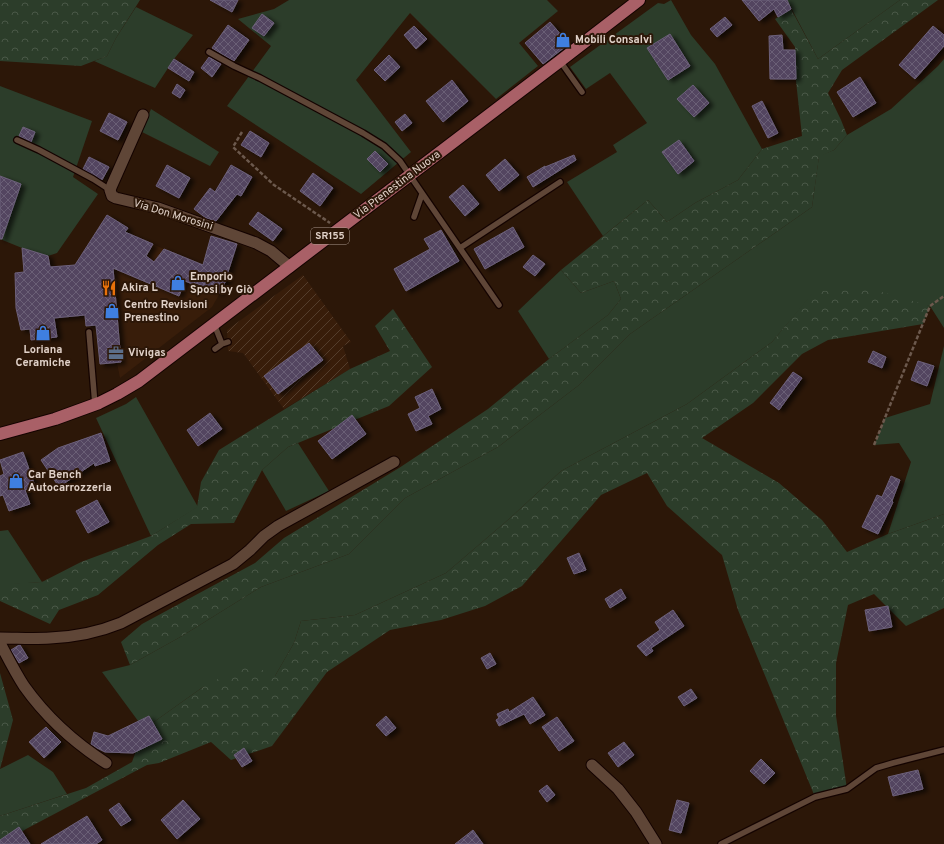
<svg xmlns="http://www.w3.org/2000/svg" width="944" height="844" viewBox="0 0 944 844" font-family="Overpass,sans-serif">
<defs>
<pattern id="industrial-furrows" width="10" height="10" patternUnits="userSpaceOnUse"><rect width="10" height="10" fill="#381d0a"/><path d="M-1 1l2-2M0 10L10 0M9 11l2-2" fill="none" stroke="#543d2c"/></pattern>
<pattern id="forest-crowns" width="20" height="18" patternUnits="userSpaceOnUse"><rect width="20" height="18" fill="#2c3d2a"/><path d="M2 6a3 3 0 1 1 6 0M12 15a3 3 0 1 1 6 0" fill="none" stroke="#4a5847"/></pattern>
<pattern id="building-cross-hatch" width="8" height="8" patternUnits="userSpaceOnUse"><rect width="8" height="8" fill="#524461"/><path d="M0 0l8 8M0 8l8-8" fill="none" stroke="#6b5e76"/></pattern>
<filter id="shadow"><feDropShadow dx="4.5" dy="2.5" stdDeviation="2" flood-color="#0009"/></filter>
</defs>
<rect width="100%" height="100%" fill="#2c1708"/>
<path fill="#381d0a" d="M 131,235 L 228,276 L 220,293 L 212,307 L 120,378 L 117,363 L 100,364 L 96,325 L 107,274 Z"/>
<path fill="url(#industrial-furrows)" d="M 303,275 L 351,342 L 343,346 L 350,369 L 284,409 L 243,353 L 228,351 L 227,330 Z"/>
<path fill="#2c3d2a" d="M 289,0 L 547,0 L 558,11 L 519,43 L 538,66 L 496,99 L 410,13 L 356,80 L 411,152 L 361,194 L 227,106 L 271,46 L 238,19 L 274,9 Z
M 671,0 L 691,35 L 715,64 L 762,149 L 738,180 L 695,203 L 667,222 L 648,200 L 603,236 L 567,182 L 617,152 L 613,145 L 647,123 L 610,73 L 586,89 L 570,67 L 658,3 L 664,4 Z
M 787,0 L 900,0 L 818,59 Z
M 136,7 L 193,35 L 174,59 L 155,88 L 94,61 L 107,56 L 116,38 Z
M 944,59 L 944,328 L 930,306 L 815,291 L 772,342 L 687,404 L 561,471 L 509,519 L 446,573 L 355,615 L 301,621 L 294,643 L 275,676 L 203,687 L 144,729 L 102,672 L 130,665 L 182,636 L 261,587 L 349,554 L 405,498 L 498,447 L 579,385 L 630,334 L 812,207 L 819,156 L 834,150 L 847,135 L 891,109 L 938,66 Z
M 0,86 L 92,121 L 73,177 L 98,194 L 57,253 L 48,256 L 22,248 L 0,239 Z
M 151,109 L 219,152 L 210,166 L 142,132 Z
M 561,270 L 581,293 L 614,281 L 621,299 L 608,315 L 549,359 L 518,311 Z
M 944,346 L 944,514 L 888,534 L 911,462 L 899,443 L 874,445 L 885,418 L 930,404 Z
M 136,397 L 198,507 L 151,536 L 96,418 L 126,404 Z
M 298,443 L 329,491 L 286,511 L 262,470 L 288,447 Z
M 8,530 L 42,582 L 0,585 L 0,531 Z
M 28,755 L 53,772 L 67,794 L 0,816 L 0,769 Z"/>
<path fill="url(#forest-crowns)" d="M 0,0 L 140,0 L 116,38 L 107,56 L 81,66 L 0,61 Z
M 900,0 L 938,0 L 842,70 L 828,93 L 841,120 L 847,135 L 834,150 L 819,157 L 812,207 L 630,334 L 579,385 L 498,447 L 405,498 L 349,554 L 261,587 L 182,636 L 130,665 L 121,642 L 142,624 L 255,563 L 284,538 L 399,468 L 488,409 L 549,359 L 608,315 L 621,299 L 614,281 L 581,293 L 561,270 L 648,200 L 667,222 L 695,203 L 738,180 L 762,149 L 802,136 L 796,81 L 795,47 L 775,19 L 791,9 L 818,59 Z
M 875,290 L 930,306 L 923,324 L 828,340 L 802,354 L 753,403 L 702,438 L 779,483 L 822,520 L 847,552 L 888,534 L 944,514 L 944,608 L 906,626 L 874,594 L 848,605 L 836,663 L 836,716 L 847,789 L 815,797 L 738,610 L 722,555 L 667,506 L 647,473 L 601,495 L 522,586 L 485,606 L 441,620 L 390,630 L 327,672 L 272,746 L 231,760 L 211,742 L 159,763 L 147,765 L 26,829 L 3,844 L 0,844 L 0,816 L 86,788 L 132,762 L 144,729 L 203,687 L 248,663 L 275,676 L 294,643 L 301,621 L 355,615 L 446,573 L 509,519 L 561,471 L 687,404 L 772,342 L 814,291 Z
M 393,309 L 432,367 L 389,406 L 288,447 L 262,470 L 234,523 L 191,524 L 158,545 L 98,595 L 59,610 L 50,624 L 0,601 L 0,584 L 42,582 L 81,562 L 151,536 L 197,507 L 201,482 L 219,450 L 350,369 L 390,351 L 375,326 Z
M 0,673 L 13,720 L 0,769 Z"/>
<path fill="url(#building-cross-hatch)" stroke="#6c607a" filter="url(#shadow)" d="M 210,0 L 238,0 L 232,12 Z
M 742,0 L 787,0 L 791,9 L 778,17 L 774,9 L 759,21 Z
M 262,14 L 274,23 L 264,36 L 252,28 Z
M 725,17 L 732,25 L 717,37 L 710,29 Z
M 550,22 L 569,44 L 543,64 L 525,43 Z
M 228,25 L 249,40 L 234,61 L 212,48 Z
M 414,26 L 427,39 L 416,49 L 404,35 Z
M 933,26 L 944,35 L 944,46 L 915,79 L 899,65 Z
M 670,34 L 690,66 L 668,80 L 647,48 Z
M 782,35 L 783,50 L 795,50 L 796,79 L 770,79 L 769,36 Z
M 389,55 L 400,67 L 385,81 L 374,70 Z
M 209,57 L 221,64 L 212,77 L 201,68 Z
M 174,59 L 194,72 L 189,81 L 168,68 Z
M 860,77 L 876,103 L 853,117 L 837,92 Z
M 452,80 L 468,101 L 443,122 L 426,101 Z
M 177,84 L 185,90 L 180,98 L 172,93 Z
M 693,85 L 709,103 L 694,117 L 677,99 Z
M 762,101 L 778,133 L 768,138 L 752,106 Z
M 109,113 L 127,122 L 118,140 L 100,131 Z
M 405,114 L 412,123 L 402,131 L 395,122 Z
M 23,127 L 35,132 L 31,142 L 19,136 Z
M 250,131 L 269,143 L 261,157 L 241,145 Z
M 679,140 L 694,161 L 678,174 L 662,152 Z
M 375,151 L 388,164 L 380,172 L 367,159 Z
M 574,155 L 576,160 L 533,187 L 527,177 L 545,166 L 545,167 Z
M 89,157 L 109,167 L 102,180 L 83,169 Z
M 505,159 L 519,175 L 499,191 L 486,175 Z
M 167,165 L 190,178 L 179,198 L 156,186 Z
M 231,165 L 252,177 L 241,196 L 237,194 L 216,221 L 206,218 L 194,209 L 210,188 L 215,192 Z
M 313,173 L 333,188 L 320,206 L 300,191 Z
M 0,176 L 21,184 L 2,239 L 0,239 Z
M 463,185 L 479,204 L 465,216 L 449,197 Z
M 258,212 L 282,229 L 273,241 L 249,224 Z
M 107,215 L 128,228 L 125,232 L 153,244 L 146,256 L 154,262 L 164,249 L 203,265 L 211,236 L 237,244 L 227,275 L 228,276 L 220,293 L 196,283 L 195,285 L 185,281 L 179,296 L 113,268 L 121,362 L 100,364 L 96,325 L 86,326 L 85,315 L 54,318 L 57,337 L 31,340 L 30,329 L 21,330 L 16,308 L 15,273 L 24,272 L 22,248 L 48,256 L 50,267 L 75,265 Z
M 513,227 L 524,247 L 485,269 L 474,249 Z
M 441,230 L 459,261 L 406,291 L 394,269 L 430,249 L 424,239 Z
M 533,255 L 545,264 L 535,276 L 523,267 Z
M 309,343 L 323,360 L 278,394 L 264,376 Z
M 873,351 L 886,357 L 882,368 L 868,362 Z
M 918,361 L 934,366 L 927,386 L 911,380 Z
M 793,372 L 802,378 L 779,410 L 770,403 Z
M 432,389 L 441,409 L 428,416 L 432,424 L 416,431 L 408,414 L 420,408 L 415,397 Z
M 210,413 L 222,429 L 198,446 L 187,430 Z
M 352,415 L 366,434 L 332,459 L 318,441 Z
M 101,433 L 110,461 L 95,466 L 94,463 L 59,487 L 41,460 L 58,448 Z
M 23,452 L 35,486 L 25,490 L 30,504 L 9,511 L 3,495 L 0,496 L 0,476 L 4,474 L 0,460 Z
M 891,476 L 900,480 L 892,501 L 893,502 L 878,534 L 862,527 L 877,495 L 882,497 Z
M 97,500 L 109,522 L 88,533 L 76,511 Z
M 579,553 L 586,570 L 574,574 L 567,558 Z
M 621,589 L 626,598 L 610,608 L 605,599 Z
M 888,606 L 892,627 L 869,631 L 865,610 Z
M 673,610 L 684,626 L 651,648 L 653,651 L 646,656 L 637,646 L 660,630 L 655,622 Z
M 19,645 L 20,645 L 28,658 L 19,663 L 11,650 Z
M 490,653 L 496,664 L 487,669 L 481,658 Z
M 691,689 L 697,698 L 684,706 L 678,697 Z
M 533,697 L 545,715 L 530,724 L 524,714 L 499,726 L 496,720 L 499,718 L 497,714 L 508,709 L 509,712 Z
M 149,716 L 162,739 L 133,753 L 105,752 L 97,748 L 91,744 L 94,732 L 108,736 Z
M 386,716 L 396,728 L 386,736 L 376,725 Z
M 557,717 L 574,741 L 559,751 L 542,727 Z
M 46,727 L 61,742 L 44,758 L 29,742 Z
M 624,742 L 634,755 L 618,767 L 608,753 Z
M 244,748 L 252,761 L 242,767 L 234,755 Z
M 761,759 L 775,773 L 764,784 L 750,771 Z
M 918,770 L 923,789 L 893,796 L 888,777 Z
M 547,785 L 555,795 L 547,802 L 539,791 Z
M 183,800 L 200,819 L 177,839 L 161,820 Z
M 677,800 L 689,803 L 681,833 L 669,830 Z
M 119,803 L 131,820 L 121,826 L 109,810 Z
M 87,816 L 102,840 L 96,844 L 41,844 Z
M 19,827 L 30,844 L 0,844 L 0,840 Z
M 473,830 L 483,844 L 455,844 Z"/>
<g fill="none" stroke-linecap="round" stroke-linejoin="round">
<g stroke="#140300" stroke-width="8">
<path id="lane" d="M 209,52 L 234,66 L 260,78 L 363,133 L 384,146 L 400,161 L 499,305
M 560,61 L 582,92
M 17,140 L 39,150 L 93,179 L 110,190
M 414,217 L 422,194
M 460,248 L 560,182
M 214,324 L 222,344 L 228,342
M 89,332 L 95,405
M 215,349 L 222,344
M 721,844 L 815,797 L 847,789 L 876,768 L 893,763 L 944,750"/>
</g>
<g stroke="#140300" stroke-width="13">
<path id="street" d="M 143,115 L 112,185 L 110,190 L 112,196 L 116,198 L 158,208 L 256,243 L 271,251 L 290,267
M 0,638 C 17,638 34,639 50,638 C 74,637 99,632 121,623 L 233,564 L 250,550 L 264,536 L 278,526 L 394,462
M 0,643 C 8,658 15,672 24,686 C 46,717 75,743 106,763
M 592,765 L 618,789 L 636,812 L 656,844"/>
</g>
<g stroke="#140300" stroke-width="14">
<path id="primary" d="M 0,434 L 55,419 L 99,403 L 117,394 L 139,381 L 560,61 L 639,0"/>
</g>
<path stroke="#6c594d" stroke-width="2.5" stroke-dasharray="4 2" stroke-linecap="butt" d="M 242,132 L 233,147 L 274,185 L 330,223
M 874,445 L 930,306 L 944,296"/>
<use href="#lane" stroke="#5f4637" stroke-width="5.5"/>
<use href="#street" stroke="#5f4637" stroke-width="11"/>
<use href="#primary" stroke="#a96067" stroke-width="12"/>
</g>
<defs>
<g id="shop-bare" transform="scale(1.2)"><path d="M-5-2.5h2.3a2.7 3.5 0 0 1 5.4 0H5L5.5 6h-11ZM-1.5-2.5h3a1.5 2.3 0 0 0-3 0Z" fill="#3f7fe0" stroke="#2c1708" stroke-width="2.5" paint-order="stroke"/></g>
<g id="restaurant-bare" transform="scale(1.2)"><path d="M-5-6h1v4h1v-4h1v4h1v-4h1v5L-1.5 .5V6h-2V.5L-5-1ZM5-6V6H3V1.5H1.5Q1.5-4 5-6Z" fill="#e8710a" stroke="#2c1708" stroke-width="2.5" paint-order="stroke"/></g>
<g id="office-bare" transform="scale(1.2)"><path d="M-6-3h4V-5.5h4V-3h4V5H-6ZM-1-4.5V-3h2v-1.5ZM-6 0V1H6V0Z" fill="#5c6f8a" stroke="#2c1708" stroke-width="2.5" paint-order="stroke"/></g>
</defs>
<g fill-rule="evenodd">
<use href="#shop-bare" x="563" y="40"/>
<use href="#shop-bare" x="178" y="283"/>
<use href="#restaurant-bare" x="109" y="288"/>
<use href="#shop-bare" x="112" y="311"/>
<use href="#shop-bare" x="43" y="333"/>
<use href="#office-bare" x="116" y="353"/>
<use href="#shop-bare" x="16" y="481"/>
</g>
<g text-anchor="middle" dominant-baseline="central" stroke-width="4" stroke-linejoin="round" paint-order="stroke">
<rect fill="#2c1708" stroke="#aa998e" stroke-width="1" x="311" y="228" width="38" height="16" rx="3"/>
<g font-size="10" font-weight="bold" fill="#e0d1c8">
<text x="330" y="236">SR155</text>
</g>
<g font-size="11" font-weight="bold" fill="#e0d1c8" stroke="#2c1708" text-anchor="start">
<text x="575" y="40">Mobili Consalvi</text>
<text x="190" y="277">Emporio<tspan x="190" dy="13">Sposi by Giò</tspan></text>
<text x="121" y="288">Akira L</text>
<text x="124" y="305">Centro Revisioni<tspan x="124" dy="13">Prenestino</tspan></text>
<text x="43" y="350" text-anchor="middle">Loriana<tspan x="43" dy="13">Ceramiche</tspan></text>
<text x="128" y="353">Vivigas</text>
<text x="28" y="475">Car Bench<tspan x="28" dy="13">Autocarrozzeria</tspan></text>
</g>
<g font-size="11" fill="#e0d1c8" stroke="#2c1708">
<text transform="translate(397 185) rotate(-37)">Via Prenestina Nuova</text>
<text transform="translate(173 215) rotate(17)">Via Don Morosini</text>
</g>
</g>
</svg>
